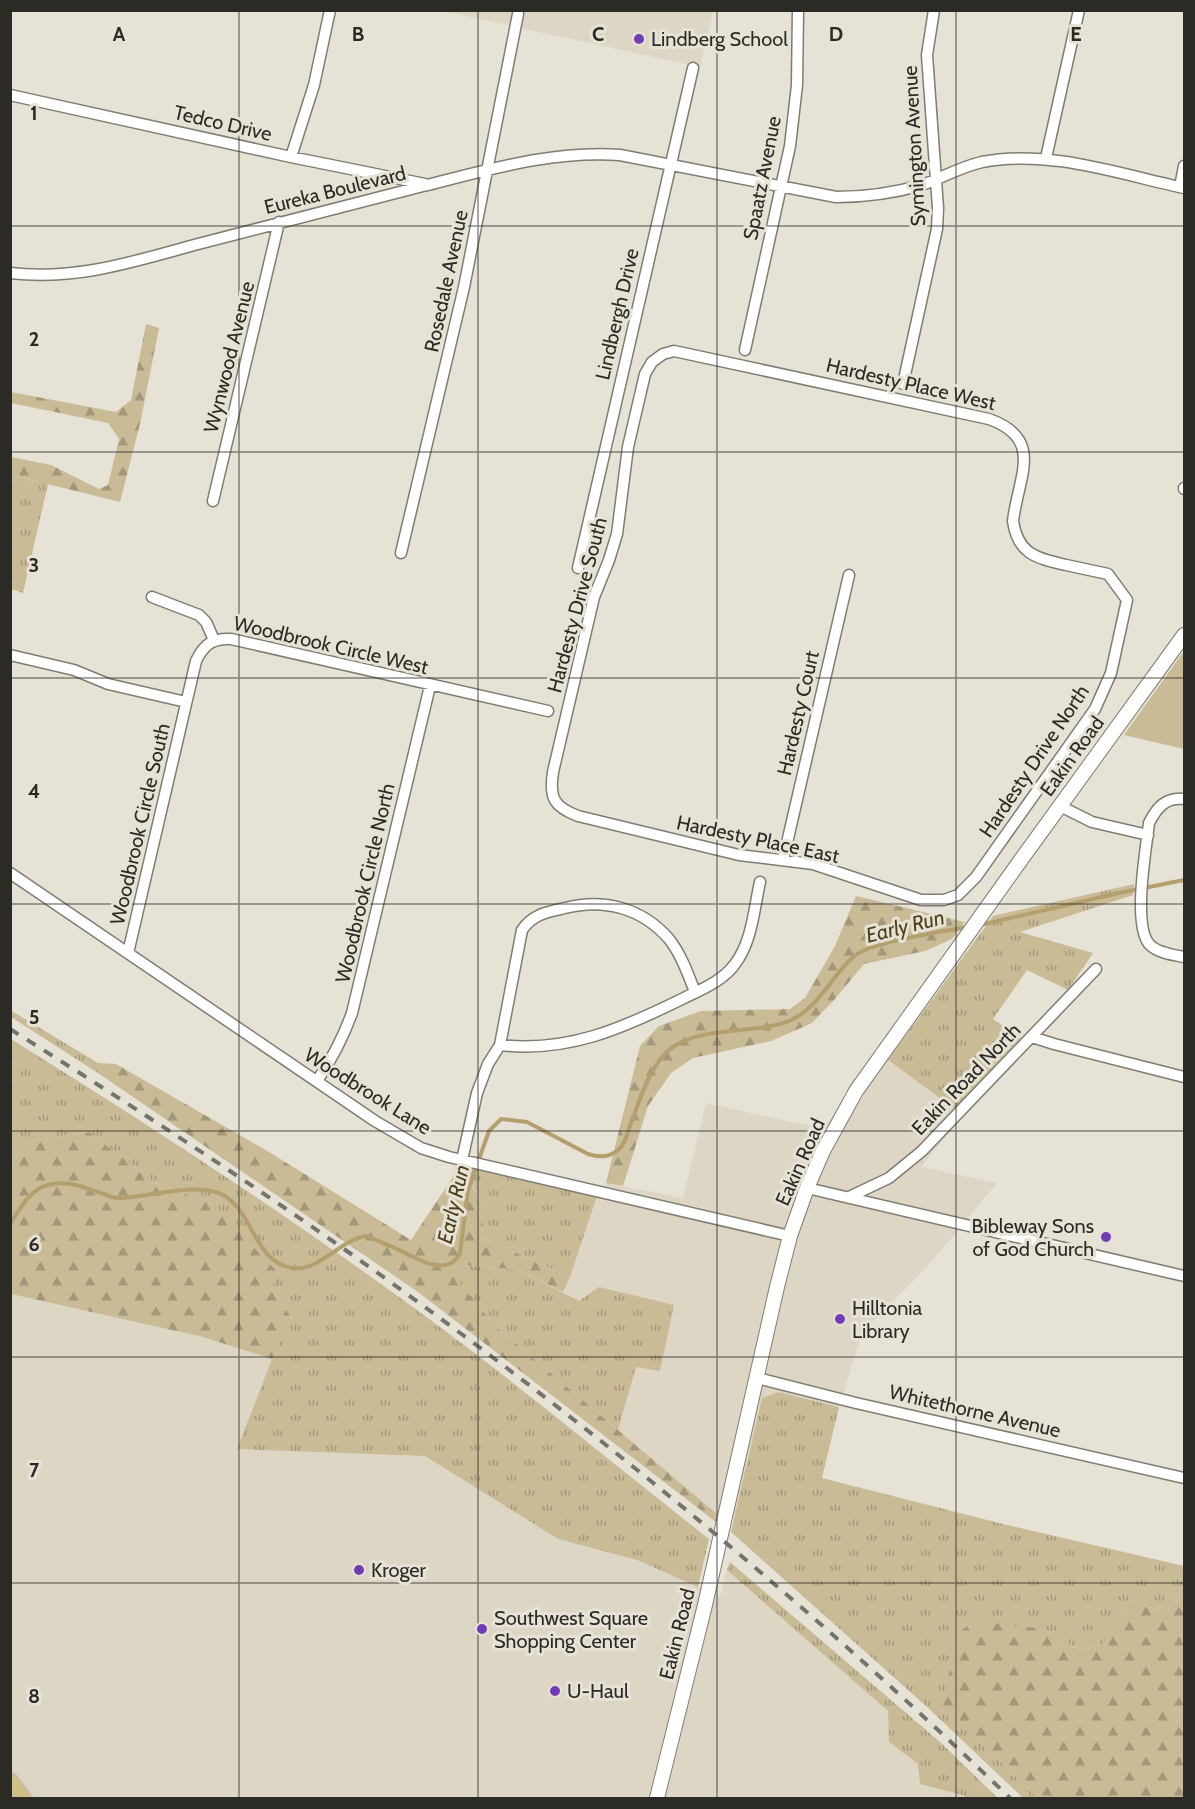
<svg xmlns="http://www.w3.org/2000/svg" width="1195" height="1809" viewBox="0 0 1195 1809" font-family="Cabin,sans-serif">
<defs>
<pattern id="grass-tufts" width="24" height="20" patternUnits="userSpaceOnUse" patternTransform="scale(1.5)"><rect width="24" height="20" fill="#c8bb96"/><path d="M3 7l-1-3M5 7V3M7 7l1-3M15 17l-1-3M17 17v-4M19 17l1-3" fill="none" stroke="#a3987a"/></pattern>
<pattern id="forest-firs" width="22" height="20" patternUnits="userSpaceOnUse" patternTransform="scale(1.5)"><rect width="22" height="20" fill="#c8bb96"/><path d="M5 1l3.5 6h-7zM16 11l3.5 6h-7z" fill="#a3987a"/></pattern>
</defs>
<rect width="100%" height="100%" fill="#e6e2d6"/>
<path fill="#ddd6c4" d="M 443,11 L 713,11 L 700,67 Z
M 876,1051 L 962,1116 L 921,1167 L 997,1183 L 933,1260 L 862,1333 L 839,1407 L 778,1392 L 762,1398 L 735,1519 L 717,1514 L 618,1430 L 636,1366 L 660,1371 L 579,1301 L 563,1292 L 597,1196 L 606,1183 L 683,1198 L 706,1103 L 824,1129 Z
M 11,1294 L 203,1337 L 272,1359 L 238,1449 L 425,1456 L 558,1539 L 637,1560 L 720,1597 L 727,1570 L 888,1711 L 889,1742 L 918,1764 L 921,1784 L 963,1795 L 967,1798 L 11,1798 Z"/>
<path fill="url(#grass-tufts)" d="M 10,475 L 48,484 L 23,593 L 11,589 Z
M 1134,884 L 1133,895 L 1020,932 L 1093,953 L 1068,990 L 1027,970 L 993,1019 L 1021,1038 L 954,1109 L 888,1060 L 993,916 Z
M 10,1010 L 98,1063 L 98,1073 L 11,1017 Z
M 11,1039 C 167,1136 321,1237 468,1348 C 549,1410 629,1476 709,1539 L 698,1587 L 637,1560 L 558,1539 L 425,1456 L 237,1449 L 272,1359 L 291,1317 L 213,1204 L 155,1183 L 89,1132 L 23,1142 L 11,1168 Z
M 456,1165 L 597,1196 L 570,1277 L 483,1238 L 483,1201 L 468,1180 L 453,1177 Z
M 464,1265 L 519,1270 L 579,1301 L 599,1287 L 674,1305 L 660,1371 L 636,1367 L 618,1430 L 494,1325 L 457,1281 Z
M 778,1392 L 839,1407 L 822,1478 L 999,1523 L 1184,1566 L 1184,1587 L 1167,1612 L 1125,1600 L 1104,1644 L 1081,1651 L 1044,1629 L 943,1707 L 1038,1798 L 1023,1798 L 926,1706 L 731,1532 L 762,1398 Z
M 730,1562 L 940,1742 L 998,1798 L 967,1798 L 962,1795 L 920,1784 L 918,1764 L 889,1742 L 888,1711 L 727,1570 Z"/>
<path fill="url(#forest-firs)" d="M 146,324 L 159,328 L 140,424 L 120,502 L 11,475 L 11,457 L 51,465 L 99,489 L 108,485 L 119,439 L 108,423 L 11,403 L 11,392 L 116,412 L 131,400 Z
M 856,896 L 965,922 L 952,939 L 925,951 L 864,964 L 834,1000 L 812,1023 L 771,1041 L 693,1058 L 671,1073 L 648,1106 L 623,1186 L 606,1183 L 640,1046 L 659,1026 L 701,1011 L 790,1009 L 805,998 L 835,946 Z
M 98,1063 L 116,1064 L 269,1152 L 411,1240 L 453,1177 L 467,1180 L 483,1201 L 483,1238 L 570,1277 L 563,1292 L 519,1270 L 465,1265 L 458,1281 L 494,1325 L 717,1514 L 716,1522 L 418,1292 L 98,1073 Z
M 89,1132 L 155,1183 L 213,1204 L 280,1275 L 271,1288 L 291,1317 L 272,1359 L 203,1337 L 11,1294 L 11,1168 L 23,1142 Z
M 1184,1587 L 1184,1798 L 1038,1798 L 942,1707 L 957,1634 L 974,1621 L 1044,1629 L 1081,1651 L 1104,1644 L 1125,1600 L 1167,1612 Z"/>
<path fill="#c8bb96" d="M 1184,651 L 1184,749 L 1124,735 Z"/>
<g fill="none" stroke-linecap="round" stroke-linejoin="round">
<path stroke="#b3a06e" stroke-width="4" d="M 980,925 L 1119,893 L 1184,880
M 10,1224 C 20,1209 30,1189 48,1185 C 67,1180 83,1187 101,1193 C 107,1195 112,1198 118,1198 C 147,1198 198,1181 223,1195 C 254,1212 254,1263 293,1268 C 319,1272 342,1238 367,1236 C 380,1242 394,1247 407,1254 C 423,1262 449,1276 460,1253 L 468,1190 L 489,1131 L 501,1119 L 527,1122 L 588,1154 C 597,1157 609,1158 618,1150 C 625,1145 627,1134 630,1126 C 639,1102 651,1061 673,1047 C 703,1026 756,1034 789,1021 C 819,1008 830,978 853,957 C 869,942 941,932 967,927"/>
<g stroke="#807c71" stroke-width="13">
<path id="minor" d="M 10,95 L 291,157 L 425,184
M 291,157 L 314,85 L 330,10
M 1046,158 L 1079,10
M 1180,187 L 1184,166
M 10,273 C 76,281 136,261 198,244 C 273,224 348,205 423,186 C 488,170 553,150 620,155 L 836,197 C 865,197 894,193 922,185 C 942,178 960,167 982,162 C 1049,149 1119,174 1184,188
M 745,350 L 790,146 L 797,85 L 798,10
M 674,351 L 989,419 C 1045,439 1018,477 1013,521 C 1018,555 1037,558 1066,565 C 1080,568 1094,571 1108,574 L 1127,600 L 1111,673 L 1095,709 L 976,877 L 958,895 L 944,900 L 921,900 L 813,864 L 739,855 L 578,816 C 554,807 549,798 553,772 L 594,597 L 609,560 L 617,534 L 628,447 L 645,374 L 652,362 L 663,354 Z
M 903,384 L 937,229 L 938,208 L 927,55 L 934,10
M 1184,488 L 1184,489
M 213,501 L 279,222
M 401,553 L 464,287 L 518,14
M 578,568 L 693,68
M 152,597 L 199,615 L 206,622 L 214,640
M 10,655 L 74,670 L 108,684 L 186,702
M 1184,799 C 1166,797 1157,807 1149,823 C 1146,849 1132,927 1150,945 C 1158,953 1174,955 1184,957
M 1060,806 L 1092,822 L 1148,835
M 783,860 L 849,575
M 10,873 L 375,1121 L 421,1148 L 449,1157 L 790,1236
M 128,953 L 196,661 C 204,644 213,638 231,639 L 548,711
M 1032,1037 L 1054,1044 L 1184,1077
M 500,1045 C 568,1053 623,1028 682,999 C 700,990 723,981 735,964 C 752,942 754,909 760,882
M 317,1081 C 332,1059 343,1038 352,1013 L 430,686
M 462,1160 L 477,1093 L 488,1064 L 500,1045 L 522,930 C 533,914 547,912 565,908 C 604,898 642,908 669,939 C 681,954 688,974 695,992
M 807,1188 L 1184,1276
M 849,1197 L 889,1178 L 922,1151 L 1096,969
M 757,1378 L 856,1403 L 1184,1478"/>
</g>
<g stroke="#807c71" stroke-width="16">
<path id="tertiary" d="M 657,1798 L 705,1605 L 777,1287 L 790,1236 L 807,1188 L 823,1151 L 856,1091 L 1023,857 L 1184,635"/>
</g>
<g stroke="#c4c3c2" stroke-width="19">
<path id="primary" d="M 10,1781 L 23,1798"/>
</g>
<use href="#minor" stroke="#fff" stroke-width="10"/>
<use href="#tertiary" stroke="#fff" stroke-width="14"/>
<use href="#primary" stroke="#d0be89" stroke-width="16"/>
<path stroke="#75736b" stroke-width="4" stroke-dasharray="10 10" stroke-linecap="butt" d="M 10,1029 C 120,1098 228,1168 334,1242 C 571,1408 801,1597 1010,1798"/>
</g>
<path fill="none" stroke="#2b2a25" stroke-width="1.5" stroke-opacity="0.55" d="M 239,10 L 239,1798M 478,10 L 478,1798M 717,10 L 717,1798M 956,10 L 956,1798M 10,226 L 1184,226M 10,452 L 1184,452M 10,678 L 1184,678M 10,904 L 1184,904M 10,1131 L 1184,1131M 10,1357 L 1184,1357M 10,1583 L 1184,1583"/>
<g fill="#723db4" stroke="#e6e2d6" stroke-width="2">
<circle cx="639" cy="39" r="6"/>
<circle cx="1106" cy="1237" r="6"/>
<circle cx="840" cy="1319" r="6"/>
<circle cx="359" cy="1570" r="6"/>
<circle cx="482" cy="1629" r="6"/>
<circle cx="555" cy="1691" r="6"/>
</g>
<g text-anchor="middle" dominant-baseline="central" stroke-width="6" stroke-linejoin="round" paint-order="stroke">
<g font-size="20" fill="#2b2a25" stroke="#e6e2d6" text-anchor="start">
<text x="651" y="39">Lindberg School</text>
<text x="1094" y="1226" text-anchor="end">Bibleway Sons<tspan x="1094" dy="23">of God Church</tspan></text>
<text x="852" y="1308">Hilltonia<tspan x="852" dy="23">Library</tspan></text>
<text x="371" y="1570">Kroger</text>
<text x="494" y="1618">Southwest Square<tspan x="494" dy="23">Shopping Center</tspan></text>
<text x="567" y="1691">U-Haul</text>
</g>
<g font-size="20" fill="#2b2a25" stroke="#e6e2d6">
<text transform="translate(223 123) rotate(13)">Tedco Drive</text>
<text transform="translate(914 146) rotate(-93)">Symington Avenue</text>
<text transform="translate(762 178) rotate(-79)">Spaatz Avenue</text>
<text transform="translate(335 190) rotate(-14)">Eureka Boulevard</text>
<text transform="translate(446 281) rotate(-78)">Rosedale Avenue</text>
<text transform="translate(617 314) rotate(-77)">Lindbergh Drive</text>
<text transform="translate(229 357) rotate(-76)">Wynwood Avenue</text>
<text transform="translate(911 384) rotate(13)">Hardesty Place West</text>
<text transform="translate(577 605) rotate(-75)">Hardesty Drive South</text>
<text transform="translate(331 645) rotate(13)">Woodbrook Circle West</text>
<text transform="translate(798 713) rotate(-77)">Hardesty Court</text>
<text transform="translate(1072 756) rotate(-54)">Eakin Road</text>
<text transform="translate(1034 761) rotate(-56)">Hardesty Drive North</text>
<text transform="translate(140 824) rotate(-77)">Woodbrook Circle South</text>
<text transform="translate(758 839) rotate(12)">Hardesty Place East</text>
<text transform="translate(365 883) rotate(-77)">Woodbrook Circle North</text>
<text transform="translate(966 1079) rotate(-46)">Eakin Road North</text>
<text transform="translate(368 1091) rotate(32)">Woodbrook Lane</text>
<text transform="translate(800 1162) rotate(-66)">Eakin Road</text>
<text transform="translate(975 1411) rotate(13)">Whitethorne Avenue</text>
<text transform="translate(677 1634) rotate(-76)">Eakin Road</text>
</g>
<g font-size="21" font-style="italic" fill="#4e4018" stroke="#e6e2d6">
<text transform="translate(905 926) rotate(-14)">Early Run</text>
<text transform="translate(453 1204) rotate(-77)">Early Run</text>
</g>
</g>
<g font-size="20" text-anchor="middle" font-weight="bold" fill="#2b2a25" stroke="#e6e2d6" stroke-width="6" stroke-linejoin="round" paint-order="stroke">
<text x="119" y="41">A</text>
<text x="358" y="41">B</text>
<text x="598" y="41">C</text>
<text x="836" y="41">D</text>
<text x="1076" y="41">E</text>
<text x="34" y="120">1</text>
<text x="34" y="346">2</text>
<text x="34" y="572">3</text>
<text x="34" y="798">4</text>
<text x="34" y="1024">5</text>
<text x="34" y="1251">6</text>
<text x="34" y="1477">7</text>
<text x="34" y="1703">8</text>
</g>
<rect width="1195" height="1809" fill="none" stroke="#2b2a25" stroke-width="24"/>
</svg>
